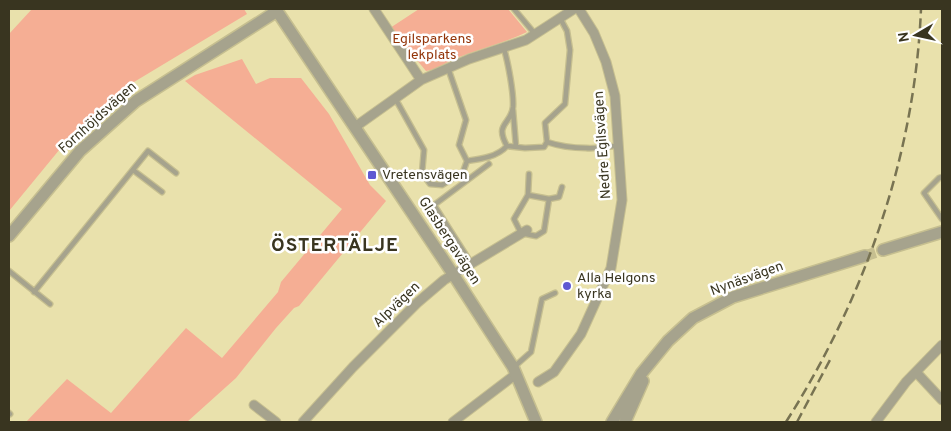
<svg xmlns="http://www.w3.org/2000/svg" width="951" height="431" viewBox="0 0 951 431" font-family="Overpass,sans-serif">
<rect width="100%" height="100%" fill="#e9e1ac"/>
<path fill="#f5ae94" d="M 32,9 L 244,9 L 247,14 L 129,85 L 69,138 L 9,211 L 9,34 Z
M 419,9 L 508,9 L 527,32 C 504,43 478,49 454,59 C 445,63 436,70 426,71 L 390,28 Z
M 242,59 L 256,84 L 270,78 L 301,78 L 329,114 L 370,185 L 386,201 L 299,306 L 294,308 L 276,328 L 236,378 L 187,422 L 26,422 L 67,379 L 111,413 L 186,328 L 222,358 L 278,292 L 281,282 L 342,209 L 185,81 L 195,75 Z"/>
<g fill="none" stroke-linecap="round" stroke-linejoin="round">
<path stroke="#c6bf90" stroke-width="11" stroke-dasharray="11 5.5" stroke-linecap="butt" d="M 865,256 L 883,250"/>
<g stroke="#c6bf90" stroke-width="7">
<path id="service" d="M 514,9 L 535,34
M 504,49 C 508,62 514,94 513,107 C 511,125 494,123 507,146
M 448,68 L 466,120 L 459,145 L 467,161
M 395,98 L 424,150 L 422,173 L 430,184 L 442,185 L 463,172 L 467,161 C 481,159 497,157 507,146 L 525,148 L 544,147 L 547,142 L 545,123 L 565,104 L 570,50 L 567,31 L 560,18
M 513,110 L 516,147
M 547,142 C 559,146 573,148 586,148 C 597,149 607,146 618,146
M 133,170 L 162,192
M 942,177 L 939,178 L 924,193 L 942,219
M 528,195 L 529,174
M 549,199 L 544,231 L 536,236 L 521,233 L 514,219 L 528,195 L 549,199 L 559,197 L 562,187
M 471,263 L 434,205 L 489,164
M 9,271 L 50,304
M 34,292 L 148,151 L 176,173
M 514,367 L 531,352 L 542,299 L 555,293
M 9,413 L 10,414"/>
</g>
<g stroke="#c6bf90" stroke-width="11">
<path id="minor" d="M 374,9 L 421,80
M 355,127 L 421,80 L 469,59 L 526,40 L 574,9
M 916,372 L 942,400
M 538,382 L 554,372 L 581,334 L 611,268 L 622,200 L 615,96 L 606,62 L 594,33 L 579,9
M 254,405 L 276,422
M 303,422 L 353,367 L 417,303 L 444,280 L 527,230
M 453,422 L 516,374
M 876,422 L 906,382 L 942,345"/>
</g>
<g stroke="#c6bf90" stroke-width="14">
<path id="tertiary" d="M 9,236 L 80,151 L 136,101 L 277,11 L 453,274 L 513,367 L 536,422
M 883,250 L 942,232
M 612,422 L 641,374 L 668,341 L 693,318 L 733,297 L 865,256
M 625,422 L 643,381"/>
</g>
<use href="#service" stroke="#a6a38d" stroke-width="4.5"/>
<use href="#minor" stroke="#a6a38d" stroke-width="9"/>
<use href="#tertiary" stroke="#a6a38d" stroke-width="11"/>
<path stroke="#787352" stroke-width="2.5" stroke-dasharray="10 5" stroke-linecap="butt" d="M 786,422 C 864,299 915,156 921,9
M 797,422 L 830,360"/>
</g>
<g fill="#5f59d2" stroke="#fff" stroke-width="2">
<rect x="367" y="170" width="10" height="10" rx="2.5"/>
<circle cx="567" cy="286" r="5"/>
</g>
<g text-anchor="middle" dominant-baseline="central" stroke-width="5" stroke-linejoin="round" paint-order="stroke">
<g font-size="14" fill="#933509" stroke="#fff">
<text x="432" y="39">Egilsparkens<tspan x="432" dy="16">lekplats</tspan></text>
</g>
<g font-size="14" fill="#393520" stroke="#fff">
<text transform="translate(98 118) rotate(-42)">Fornhöjdsvägen</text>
<text transform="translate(603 145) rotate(-94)">Nedre Egilsvägen</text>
<text transform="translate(449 241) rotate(57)">Glasbergavägen</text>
<text transform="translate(747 279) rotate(-20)">Nynäsvägen</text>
<text transform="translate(397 305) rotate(-44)">Alpvägen</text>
</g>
<g font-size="14" fill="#393520" stroke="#fff" text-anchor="start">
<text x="382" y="175">Vretensvägen</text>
<text x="577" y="278">Alla Helgons<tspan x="577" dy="16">kyrka</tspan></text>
</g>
<g font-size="19" font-weight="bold" letter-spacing="1" fill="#393520" stroke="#fff">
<text x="335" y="246">ÖSTERTÄLJE</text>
</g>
</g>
<rect width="951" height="431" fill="none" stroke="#393520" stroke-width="20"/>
<g transform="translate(916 35) rotate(261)" stroke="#ffffff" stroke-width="4" paint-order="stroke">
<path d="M0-4L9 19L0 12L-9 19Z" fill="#393520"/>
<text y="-8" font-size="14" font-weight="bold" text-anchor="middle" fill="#393520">N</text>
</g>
</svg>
